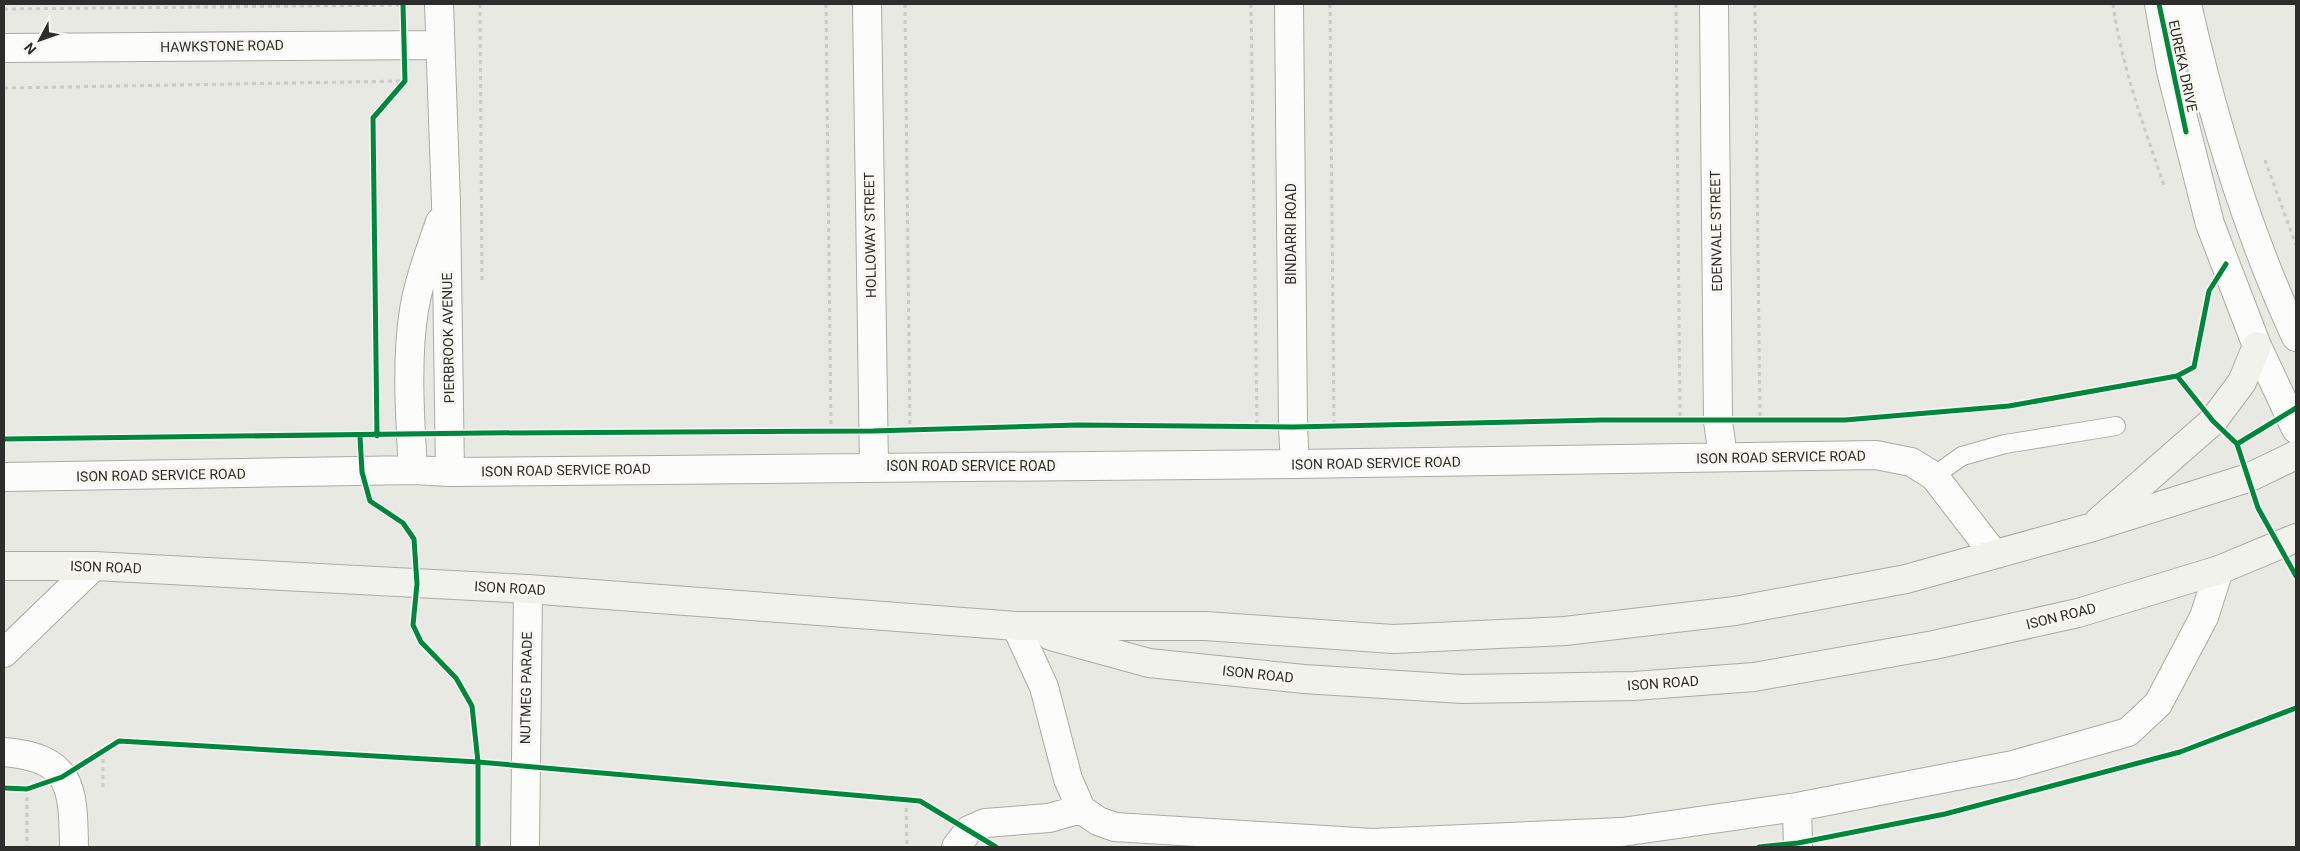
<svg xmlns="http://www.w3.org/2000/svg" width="2300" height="851" viewBox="0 0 2300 851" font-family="Roboto,sans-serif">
<rect width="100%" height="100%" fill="#e9e9e4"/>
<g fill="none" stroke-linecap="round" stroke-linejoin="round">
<g stroke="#aaaaa6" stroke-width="20">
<path id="service" d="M 1934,476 L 1962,456 L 2005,444 L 2116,426"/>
</g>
<g stroke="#aaaaa6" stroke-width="30">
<path id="minor" d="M 439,4 L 446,204 L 450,472
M 867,4 L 874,467
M 1289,4 L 1293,427 L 1295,464
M 1714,4 L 1718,421 L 1723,457
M 4,48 L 440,45
M 413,470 C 410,420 406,359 414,310 C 419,280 430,251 440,222
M 4,477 L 413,470 L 450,472 L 1295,464 L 1876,455 L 1911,462 L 1934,476 L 1994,554
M 1016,626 L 1044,687 L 1068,779 L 1081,809 L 1098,821 L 1115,827 L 1372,843 L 1622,832 L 1797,807 L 2013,765 L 2128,732 L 2158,704 L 2204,617 L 2219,570
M 4,653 L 94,566
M 4,752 C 73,758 73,788 74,847
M 1797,807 L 1798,847
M 525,847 L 528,589
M 956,847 L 969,830 L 985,823 L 1049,818 L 1081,809"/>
</g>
<g stroke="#aaaaa6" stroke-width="30">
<path id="tertiary" d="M 2159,4 L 2171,71 L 2210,224 L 2257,346 L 2296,429
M 2187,4 C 2213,120 2246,229 2296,337"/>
</g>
<g stroke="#aaaaa6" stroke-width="30">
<path id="secondary" d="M 2099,521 L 2213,421 L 2242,382 L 2257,346
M 4,566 L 94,566 L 528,589 L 1016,626 L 1205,626 L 1393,639 L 1565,631 L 1735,611 L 1906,579 L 2093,527 L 2248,478 L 2296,455
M 1051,636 L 1149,663 L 1304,679 L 1462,689 L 1634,686 L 1754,677 L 1934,645 L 2078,613 L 2219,570 L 2296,538"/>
</g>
<path stroke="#cacac9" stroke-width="3" stroke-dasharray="4 4" stroke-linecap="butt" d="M 480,4 L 482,283
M 826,4 L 831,431
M 905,4 L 910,430
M 1251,4 L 1257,427
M 1330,4 L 1334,426
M 1676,4 L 1680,421
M 1755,4 L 1760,421
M 2113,4 C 2122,68 2144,127 2165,188
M 4,9 L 403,5
M 4,88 L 405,81
M 2265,160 L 2296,245
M 2193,396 L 2177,376 L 2194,367 L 2206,307
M 1751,421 L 1845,420 L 2009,406 L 2177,376
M 1326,426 L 1687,421
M 906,430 L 1078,425 L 1262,427
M 481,433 L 842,431
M 4,439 L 355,436
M 2239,442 L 2262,429
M 103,751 L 103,787
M 90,759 L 119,741 L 495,763
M 2144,762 L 2180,752 L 2296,708
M 559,769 L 920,801 L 942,814
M 4,788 L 13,788
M 27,789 L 27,847
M 906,800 L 907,847
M 1845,833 L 1954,812"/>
<use href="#service" stroke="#fcfcfb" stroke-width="18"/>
<use href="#minor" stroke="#fcfcfb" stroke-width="28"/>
<use href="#tertiary" stroke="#fcfcfb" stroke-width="28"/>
<use href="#secondary" stroke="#f2f2ed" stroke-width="28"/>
<g stroke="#f8f7f1" stroke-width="8">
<path id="cycleway" d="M 2159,4 L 2186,132
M 2226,264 L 2209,291 L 2194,367 L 2177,376 L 2213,421 L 2237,444 L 2258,508 L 2296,576
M 360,436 L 362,472 L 370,501 L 403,523 L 414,539 L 417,584 L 413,625 L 421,642 L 456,678 L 472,706 L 478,762 L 478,847
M 377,436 L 373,118 L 405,81 L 403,4
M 4,439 L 484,433 L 873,431 L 1078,425 L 1293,427 L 1601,420 L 1845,420 L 2009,406 L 2177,376
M 2237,444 L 2296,408
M 4,788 L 27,789 L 62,777 L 119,741 L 478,762 L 920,801 L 996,847
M 1759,847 L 1798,843 L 1945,814 L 2180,752 L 2296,708"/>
</g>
<use href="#cycleway" stroke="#00873e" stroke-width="5"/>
</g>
<g text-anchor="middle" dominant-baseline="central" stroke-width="5" stroke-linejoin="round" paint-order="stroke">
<g font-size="14" fill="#2d2d2b" stroke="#f8f7f1">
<text transform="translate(222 46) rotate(-1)">HAWKSTONE ROAD</text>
<text transform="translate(2183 66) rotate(78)">EUREKA DRIVE</text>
<text transform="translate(1716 231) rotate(-91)">EDENVALE STREET</text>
<text transform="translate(1291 234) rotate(-90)">BINDARRI ROAD</text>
<text transform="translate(870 235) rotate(-91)">HOLLOWAY STREET</text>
<text transform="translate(448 338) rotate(-91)">PIERBROOK AVENUE</text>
<text transform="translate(1781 457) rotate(-1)">ISON ROAD SERVICE ROAD</text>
<text transform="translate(1376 463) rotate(-1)">ISON ROAD SERVICE ROAD</text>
<text x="971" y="466">ISON ROAD SERVICE ROAD</text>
<text transform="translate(566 470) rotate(-1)">ISON ROAD SERVICE ROAD</text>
<text transform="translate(161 475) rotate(-1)">ISON ROAD SERVICE ROAD</text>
<text transform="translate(106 567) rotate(2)">ISON ROAD</text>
<text transform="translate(510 588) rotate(3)">ISON ROAD</text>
<text transform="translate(2061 616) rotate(-14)">ISON ROAD</text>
<text transform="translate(1258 674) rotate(6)">ISON ROAD</text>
<text transform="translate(1663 683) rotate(-4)">ISON ROAD</text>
<text transform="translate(526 688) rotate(-89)">NUTMEG PARADE</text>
</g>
</g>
<rect width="2300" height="851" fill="none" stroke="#2d2d2b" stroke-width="10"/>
<g transform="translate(40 40) rotate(229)" stroke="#f8f7f1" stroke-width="4" paint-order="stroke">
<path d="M0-4L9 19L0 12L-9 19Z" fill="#2d2d2b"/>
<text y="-8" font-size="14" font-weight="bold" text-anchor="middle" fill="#2d2d2b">N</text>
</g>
</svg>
